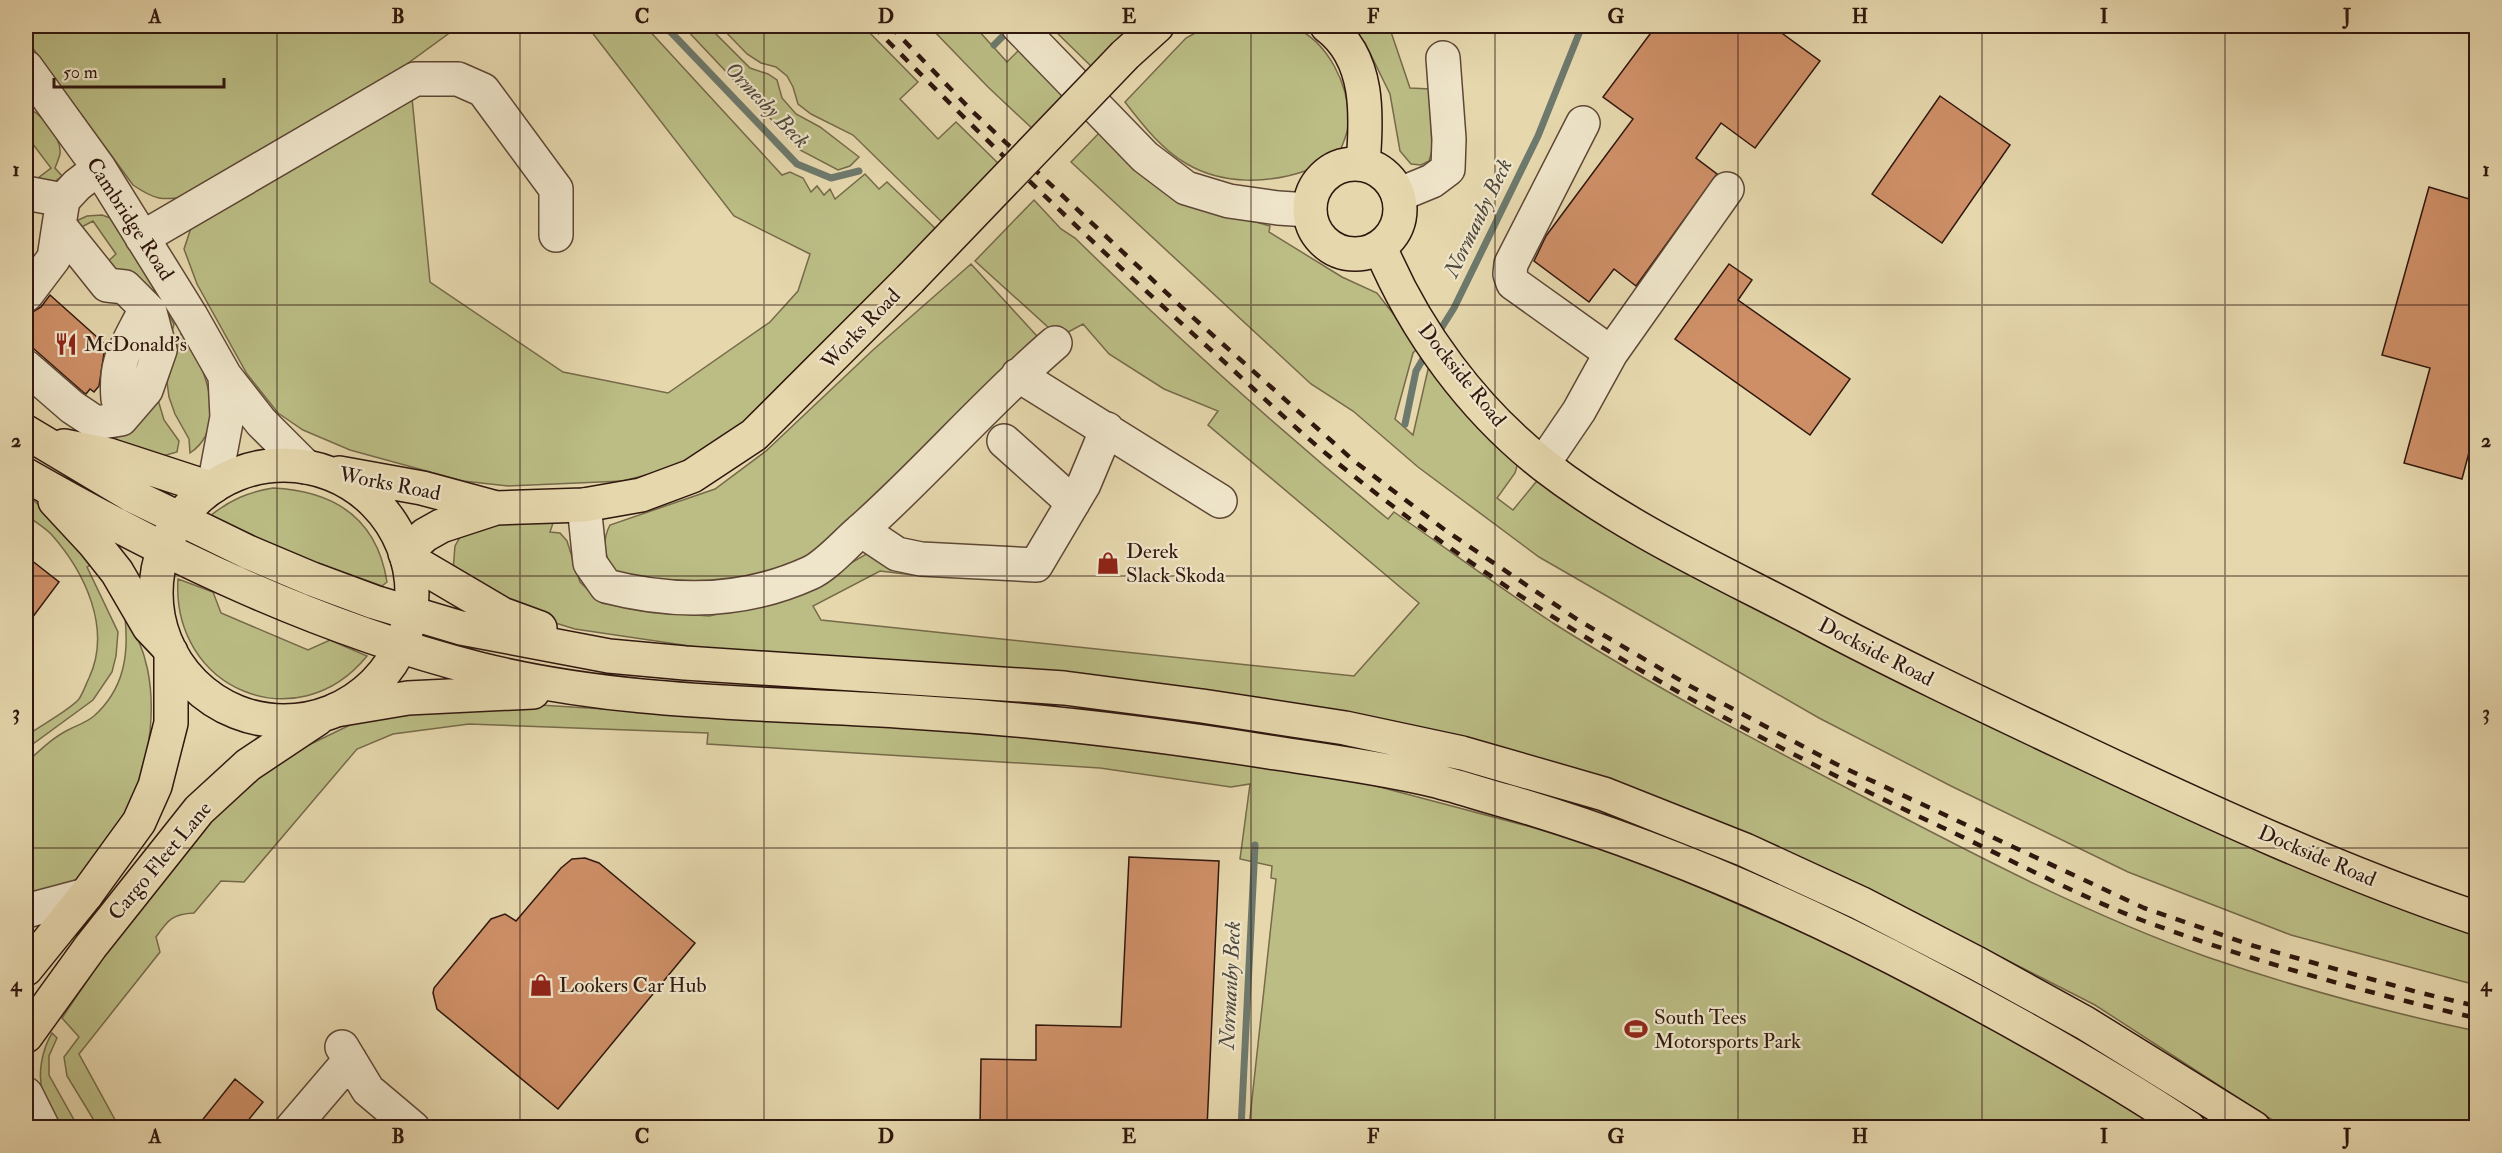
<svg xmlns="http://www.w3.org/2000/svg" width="2502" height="1153" viewBox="0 0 2502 1153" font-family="'IM FELL Double Pica',serif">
<rect width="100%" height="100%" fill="#e6d7ad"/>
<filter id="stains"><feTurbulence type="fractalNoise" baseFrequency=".00333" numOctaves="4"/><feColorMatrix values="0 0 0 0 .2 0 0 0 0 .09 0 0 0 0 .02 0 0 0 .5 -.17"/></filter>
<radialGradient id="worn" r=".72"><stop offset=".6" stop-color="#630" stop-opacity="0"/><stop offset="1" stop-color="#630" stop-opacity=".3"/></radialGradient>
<path fill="#bbbd85" stroke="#766a4a" stroke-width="1.5" d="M 26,26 L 459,26 L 393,74 L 188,196 C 162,201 155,200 133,185 L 26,39 Z
M 587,26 L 645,26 L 782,175 L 790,172 L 803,178 L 811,192 L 817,186 L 824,195 L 830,189 L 835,199 L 865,174 L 879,189 L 887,182 L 939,232 L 728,440 L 665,470 L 623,481 L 508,486 L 463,481 L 350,450 L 303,430 L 278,413 L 247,374 L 197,284 L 184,249 L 191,228 L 412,98 L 430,282 L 563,372 L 668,393 L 770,322 L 798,291 L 810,254 L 734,216 Z
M 683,26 L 708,26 L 750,68 L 768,74 L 777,80 L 782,98 L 796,114 L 820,127 L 859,157 L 850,166 L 838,170 L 800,150 Z
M 720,26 L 863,26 L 918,82 L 900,99 L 938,139 L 956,122 L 1003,168 L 947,227 L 853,135 L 811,114 L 798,104 L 793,87 L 787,76 L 776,67 L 761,63 L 747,54 Z
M 929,26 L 983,26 L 978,30 L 1007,62 L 1023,46 L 1073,96 L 1037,133 L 988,87 Z
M 1050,26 L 1143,26 L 1094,69 Z
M 1208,26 C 1224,26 1280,22 1291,26 C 1328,40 1351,87 1348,125 C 1348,133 1343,143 1340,151 C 1330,157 1319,166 1308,170 C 1269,184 1223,185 1187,164 C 1162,150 1142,124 1125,102 L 1186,38 Z
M 1350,26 L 1389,26 L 1410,88 L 1430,89 L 1432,151 L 1429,161 L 1421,165 L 1411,164 L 1400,151 L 1390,94 L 1365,43 Z
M 26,108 C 40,111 62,138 60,154 C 59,158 57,163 55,168 L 62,176 L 49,186 L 34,181 L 51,168 L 26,135 Z
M 1103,129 L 1183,201 L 1270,226 L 1269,232 L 1342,277 L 1377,293 L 1419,347 L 1413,353 L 1395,419 L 1413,435 L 1429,365 L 1519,459 L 1515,473 L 1497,498 L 1513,510 L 1536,482 L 1543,480 L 1731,596 L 1791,626 L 2476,933 L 2476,985 L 2291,935 L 2128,872 L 1951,786 L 1819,718 L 1539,557 L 1418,467 L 1353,411 L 1311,384 L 1071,162 Z
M 1034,200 L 1061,229 L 1075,238 C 1176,337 1278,429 1388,519 L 1394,512 C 1447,549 1499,587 1553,623 C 1654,687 1760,743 1866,798 C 1977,856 2089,915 2207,957 C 2295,987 2386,1012 2476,1031 L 2476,1127 L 2283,1127 L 2095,1005 L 1885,898 L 1607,782 L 575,629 L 516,611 L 453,571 L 455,546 L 463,532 C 483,527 535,516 553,523 L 550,532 L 560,533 L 567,541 L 580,582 L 602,603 L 642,611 L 709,616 L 789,599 L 868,553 L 911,568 L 912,575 L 880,571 L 813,606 L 821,620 L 1354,676 L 1419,603 L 1208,425 L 1218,411 L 1164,389 L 1109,354 L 1083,324 L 1059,337 L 975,261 Z
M 102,215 L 113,219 L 122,233 L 174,324 L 156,393 L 164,420 L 179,441 L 177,452 L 163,456 L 118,445 L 114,428 L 164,346 L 102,267 L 116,254 L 93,221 L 76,230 L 76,221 L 87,216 Z
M 971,264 L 1046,346 L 796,572 L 735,581 L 640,582 L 614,573 C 605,556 601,542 610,525 L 715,489 L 766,451 L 873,350 Z
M 181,334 L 184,334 C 204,366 230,426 190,453 L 189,439 L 175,414 L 169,397 L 167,382 Z
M 273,488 C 334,491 377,518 387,582 L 382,586 L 300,557 L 210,516 C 230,500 248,492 273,488 Z
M 26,495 L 51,514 L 92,564 L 87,567 L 118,632 L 116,656 L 112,672 L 93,700 L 26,749 L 26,736 C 38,727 70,710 79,699 C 83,693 86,684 89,678 C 112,629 85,572 51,534 C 44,527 34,521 26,515 Z
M 178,579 L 213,592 L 221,613 L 308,650 L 330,640 L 367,656 C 297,742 171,689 178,579 Z
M 125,618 C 170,676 151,782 114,840 C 108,849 99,857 92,864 C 86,871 78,883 70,888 C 58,894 39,895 26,898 L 26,763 C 39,751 53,737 70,729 C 78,725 87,722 94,716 C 124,689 129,655 125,618 Z
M 539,705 L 981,732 L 1108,745 L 1361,782 L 1535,828 L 1635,859 L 1822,941 L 1977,1019 L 2163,1127 L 1249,1127 L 1276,879 L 1271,878 L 1272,866 L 1240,859 L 1250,784 L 1231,787 L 1100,768 L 707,744 L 708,733 L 469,724 L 393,734 L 357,749 L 244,882 L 221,881 L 194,913 C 172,914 168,920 156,937 L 160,952 L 79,1054 L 119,1127 L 98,1127 L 67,1076 L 64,1057 L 79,1037 L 62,1018 L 133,913 L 211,819 L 250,782 L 286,756 L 350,725 L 384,716 Z
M 52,1033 L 57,1038 L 49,1056 L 49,1075 L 78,1127 L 62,1127 C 56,1117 47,1105 43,1094 C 37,1074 42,1050 52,1033 Z"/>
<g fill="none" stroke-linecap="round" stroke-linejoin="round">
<path stroke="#6d796c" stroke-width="7" d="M 665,26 L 797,164 L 831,178 L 859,171
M 994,45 L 1009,30
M 1437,335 L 1454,308 L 1538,136 L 1582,26
M 1405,424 L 1416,371 L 1427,352
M 1241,1128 L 1255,845"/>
</g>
<path fill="#ce8f67" stroke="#30170e" stroke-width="1.5" d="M 1656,26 L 1772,26 L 1820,61 L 1755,148 L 1721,123 L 1696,158 L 1717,174 L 1636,286 L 1614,269 L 1589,302 L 1534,261 L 1546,236 L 1633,119 L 1603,97 Z
M 1940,96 L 2010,145 L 1942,243 L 1872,194 Z
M 2429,187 L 2476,201 L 2476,426 L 2462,479 L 2404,463 L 2430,368 L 2382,355 Z
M 1729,264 L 1752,280 L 1738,300 L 1850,379 L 1810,435 L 1675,339 Z
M 50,295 L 107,346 L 102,351 L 104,353 L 99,386 L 94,392 L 90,389 L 86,394 L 83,392 L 26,342 L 26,316 L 41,307 Z
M 26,556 L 59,582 L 26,626 Z
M 1129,857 L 1219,861 L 1207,1128 L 980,1128 L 981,1059 L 1036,1060 L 1036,1025 L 1121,1027 Z
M 585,858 L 599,863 L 695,943 L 558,1109 L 437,1009 L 433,993 L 434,988 L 491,919 L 505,914 L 516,921 L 561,868 L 572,859 Z
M 235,1079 L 263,1102 L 242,1128 L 196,1128 Z"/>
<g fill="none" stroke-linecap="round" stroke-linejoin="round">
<g stroke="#5e4736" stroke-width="36">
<path id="minor" d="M 1018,26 L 1145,157 L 1186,188 L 1229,201 L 1278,208 L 1309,210
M 26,67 L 99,168 L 191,316 L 225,376 L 261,422 L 306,467
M 1583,123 L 1511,264 L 1510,274 L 1513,283 L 1611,353
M 26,193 L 63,200
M 1398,195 L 1432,181 L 1448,169 L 1449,139 L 1443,58
M 59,225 L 63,200 L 77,185 L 99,168
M 142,238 L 415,79 L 458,79 L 483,90 L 556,189 L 556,235
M 26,295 L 54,258 L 59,225 L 107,285 L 125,287 L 150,312 L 160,350 L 146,390 L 121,419 L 96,423 L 72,407 L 26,367
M 1018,375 L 1220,501
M 118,399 C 115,364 124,351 140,320
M 1004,441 L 1073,503
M 1543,464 L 1579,411 L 1611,353 L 1727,189
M 214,486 L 227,417 L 225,376
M 584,505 L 590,563 L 606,586 C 675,604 744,603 810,573 C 826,566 845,544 859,532 C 927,472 986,402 1055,343
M 861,530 L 897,554 L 921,559 L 1036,565 L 1084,484 L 1107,429
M 26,911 L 86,895
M 342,1047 L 368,1090 L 413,1128
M 26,1094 L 43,1128
M 292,1128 L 350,1060"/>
</g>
<g stroke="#30170e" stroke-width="36">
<path id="major" d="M 1327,26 C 1370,58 1367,116 1363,164
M 1125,55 L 1157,26
M1310 209a45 45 0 1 1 90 0a45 45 0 1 1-90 0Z
M 1380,247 C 1415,331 1473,410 1545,466 C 1625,528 1720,571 1808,617 C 1900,666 1994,710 2087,754 C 2214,814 2343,873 2476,918
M156 593a128 128 0 1 1 256 0a128 128 0 1 1-256 0Z
M 339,473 L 422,488 L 496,508
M 405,553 L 425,535 L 441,526 L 496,508 L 584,505 L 641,495 L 692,476 L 754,435 L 910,279
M 26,969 L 86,895 L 139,822 L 155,786 L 171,723 L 171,652
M 26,1036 L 91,946 L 199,810 L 248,765 L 317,719"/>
</g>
<g stroke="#30170e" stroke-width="36">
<path id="highway" d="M 26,432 L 133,496 L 248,552 L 312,579 L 374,602 L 461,628 L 609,656 L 685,663 L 1064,688 L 1202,706 L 1345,728 L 1462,753 L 1604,794 L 1745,850 L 1860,903 L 1978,964 L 2085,1023 L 2254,1128
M 64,446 L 109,455 L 210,488
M 26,475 C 169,557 318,628 479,669 C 625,706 777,702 926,713 C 1041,720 1155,734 1269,752 C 1322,760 1376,767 1428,779 C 1454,785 1480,794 1506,801 C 1654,844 1794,905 1930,977 C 2019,1024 2106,1073 2189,1128
M 55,501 L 94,543 L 117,572 L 149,627 L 167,646
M 407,558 L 502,614 L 540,628
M 336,710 L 408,698 L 533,692"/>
</g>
<use href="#minor" stroke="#efe5ca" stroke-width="33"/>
<use href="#major" stroke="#e6d7ad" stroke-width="33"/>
<use href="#highway" stroke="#e6d7ad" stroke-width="33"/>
<path stroke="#30170e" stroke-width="4.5" stroke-dasharray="10 10" stroke-linecap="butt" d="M 873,26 C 985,140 1101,252 1220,358 C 1263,397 1305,438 1350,473 C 1534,619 1740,733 1952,832 C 2015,862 2079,896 2144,921 C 2252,961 2364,992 2476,1018
M 890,26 L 972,111 L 1188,313 L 1354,461 L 1445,530 L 1578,620 L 1690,686 L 1836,764 L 2144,908 L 2254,946 L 2417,992 L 2476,1006"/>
<g stroke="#30170e" stroke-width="36" stroke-linecap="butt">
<path id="major-bridge" d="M 910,279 L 1125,55"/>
</g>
<use href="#major-bridge" stroke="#e6d7ad" stroke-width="33"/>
</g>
<path fill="none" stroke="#30170e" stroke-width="1.5" stroke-opacity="0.55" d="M 277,26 L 277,1128M 520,26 L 520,1128M 764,26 L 764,1128M 1007,26 L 1007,1128M 1251,26 L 1251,1128M 1495,26 L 1495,1128M 1738,26 L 1738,1128M 1982,26 L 1982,1128M 2225,26 L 2225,1128M 26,305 L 2476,305M 26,576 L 2476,576M 26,848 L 2476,848"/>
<defs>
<g id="restaurant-bare" transform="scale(1.8)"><path d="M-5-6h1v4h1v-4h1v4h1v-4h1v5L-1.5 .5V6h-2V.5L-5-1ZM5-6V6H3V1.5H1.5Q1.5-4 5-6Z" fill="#8f2418" stroke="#efe5ca" stroke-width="2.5" paint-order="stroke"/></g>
<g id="shop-bare" transform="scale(1.8)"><path d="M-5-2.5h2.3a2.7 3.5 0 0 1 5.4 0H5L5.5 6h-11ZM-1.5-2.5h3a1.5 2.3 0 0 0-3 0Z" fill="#8f2418" stroke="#efe5ca" stroke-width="2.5" paint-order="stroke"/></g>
<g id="stadium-bare" transform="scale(1.8)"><path d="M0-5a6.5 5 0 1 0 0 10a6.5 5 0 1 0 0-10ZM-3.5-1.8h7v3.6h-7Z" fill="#8f2418" stroke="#efe5ca" stroke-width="2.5" paint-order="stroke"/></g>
</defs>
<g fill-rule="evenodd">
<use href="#restaurant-bare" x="66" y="344"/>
<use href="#shop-bare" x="1108" y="563"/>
<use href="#shop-bare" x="541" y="985"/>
<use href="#stadium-bare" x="1636" y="1029"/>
</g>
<g text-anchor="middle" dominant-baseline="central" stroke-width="4.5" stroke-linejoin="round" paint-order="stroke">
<g font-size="21" fill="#30170e" stroke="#efe5ca">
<text transform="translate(130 219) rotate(57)">Cambridge Road</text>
<text transform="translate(861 329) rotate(-46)">Works Road</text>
<text transform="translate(1462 375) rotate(51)">Dockside Road</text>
<text transform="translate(390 484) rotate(11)">Works Road</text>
<text transform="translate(1876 652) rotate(27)">Dockside Road</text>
<text transform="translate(2317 856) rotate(23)">Dockside Road</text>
<text transform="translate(160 861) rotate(-50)">Cargo Fleet Lane</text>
</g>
<g font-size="21" fill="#30170e" stroke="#efe5ca" text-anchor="start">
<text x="84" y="344">McDonald's</text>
<text x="1126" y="551">Derek<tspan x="1126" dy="24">Slack Skoda</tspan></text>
<text x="559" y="985">Lookers Car Hub</text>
<text x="1654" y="1017">South Tees<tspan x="1654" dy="24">Motorsports Park</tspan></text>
</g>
<g font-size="22" font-style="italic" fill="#4f483d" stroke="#efe5ca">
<text transform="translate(767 105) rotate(46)">Ormesby Beck</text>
<text transform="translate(1478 218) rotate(-64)">Normanby Beck</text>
<text transform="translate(1230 985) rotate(-87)">Normanby Beck</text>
</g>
</g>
<rect width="2502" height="1153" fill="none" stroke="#e6d7ad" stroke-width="66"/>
<path d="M54 78v9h170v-9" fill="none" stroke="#30170e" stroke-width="3"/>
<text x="63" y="78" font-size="18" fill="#30170e" stroke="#efe5ca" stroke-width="4.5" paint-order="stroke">50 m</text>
<rect x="33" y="33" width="2436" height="1087" fill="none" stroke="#30170e" stroke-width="2"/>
<g font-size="20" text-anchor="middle" font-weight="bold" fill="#30170e">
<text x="155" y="23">A</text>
<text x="398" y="23">B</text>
<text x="642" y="23">C</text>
<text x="886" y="23">D</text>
<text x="1129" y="23">E</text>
<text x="1373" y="23">F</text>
<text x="1616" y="23">G</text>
<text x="1860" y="23">H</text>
<text x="2104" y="23">I</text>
<text x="2347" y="23">J</text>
<text x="16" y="176">1</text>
<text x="2486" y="176">1</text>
<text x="16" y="447">2</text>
<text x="2486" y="447">2</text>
<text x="16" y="719">3</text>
<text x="2486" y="719">3</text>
<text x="16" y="991">4</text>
<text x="2486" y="991">4</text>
<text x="155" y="1143">A</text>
<text x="398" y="1143">B</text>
<text x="642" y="1143">C</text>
<text x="886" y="1143">D</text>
<text x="1129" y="1143">E</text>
<text x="1373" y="1143">F</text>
<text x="1616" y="1143">G</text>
<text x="1860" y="1143">H</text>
<text x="2104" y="1143">I</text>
<text x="2347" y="1143">J</text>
</g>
<rect width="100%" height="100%" filter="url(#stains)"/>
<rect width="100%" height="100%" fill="url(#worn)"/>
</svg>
